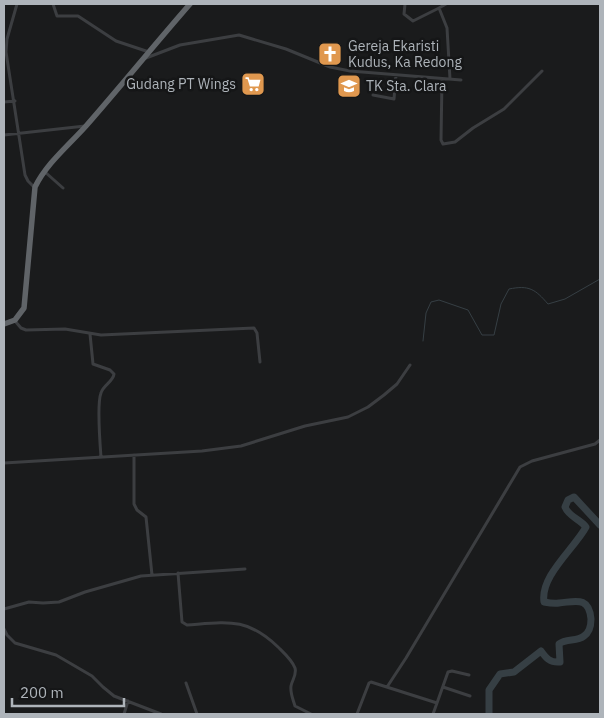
<svg xmlns="http://www.w3.org/2000/svg" width="604" height="718" viewBox="0 0 604 718" font-family="'IBM Plex Sans',sans-serif">
<rect width="100%" height="100%" fill="#1a1b1c"/>
<g fill="none" stroke-linecap="round" stroke-linejoin="round">
<path stroke="#363f44" stroke-width="1" d="M 423,341 L 426,313 L 431,302 L 439,300 L 468,310 L 482,335 L 494,335 L 501,304 L 509,289 C 529,285 535,289 548,304 L 565,299 L 600,279"/>
<path stroke="#363f44" stroke-width="7" d="M 489,714 L 489,690 L 500,674 L 514,672 L 541,651 C 546,658 550,663 560,662 L 559,644 C 566,638 577,642 584,636 C 590,632 591,625 591,619 C 589,595 574,602 559,603 C 554,604 549,603 544,602 C 540,576 574,549 586,527 C 580,519 569,517 565,507 L 568,500 L 574,497 L 600,525"/>
<path stroke="#3c3e41" stroke-width="3" d="M 17,4 L 7,39 L 6,52 L 25,175 L 28,181 L 34,187
M 53,4 L 57,16 L 78,16 L 116,41 L 149,52
M 405,4 L 404,14 L 413,21 L 439,8
M 446,4 L 439,8 L 447,28 L 450,79
M 146,58 L 180,45 L 239,35 L 286,49 L 330,67 L 350,71 L 461,80
M 442,79 L 441,140 L 443,144 L 455,142 L 473,128 L 504,109 L 542,71
M 373,95 L 394,99 L 396,75
M 4,102 L 15,101
M 4,135 L 85,126
M 45,172 L 63,188
M 15,321 L 21,328 L 26,330 L 65,329 L 101,335 L 254,328 L 257,333 L 260,362
M 90,334 L 93,364 L 110,370 L 114,374 C 113,382 103,385 101,393 C 97,403 100,444 101,457
M 134,455 L 134,504 L 137,510 L 146,517 L 152,575
M 4,463 L 202,451 L 241,446 L 305,426 L 348,417 L 368,407 L 384,395 L 397,384 L 410,365
M 178,573 L 182,622 L 187,625 C 227,622 247,617 278,647 C 283,652 292,660 295,668 C 297,675 292,680 291,686 C 290,693 293,699 295,706 L 311,714
M 4,609 L 29,602 L 43,603 L 59,602 L 85,592 L 141,576 L 245,569
M 4,629 L 7,635 L 15,643 L 56,655 L 92,676 L 103,687 L 114,696 L 161,714
M 186,683 L 197,714
M 387,687 L 406,658 L 520,467 L 532,461 L 595,444 L 600,440
M 443,687 L 470,696
M 437,703 L 448,672 L 452,671 L 469,675
M 124,714 L 128,701
M 357,714 L 369,683 L 371,682 L 437,703 L 433,714"/>
<path stroke="#606468" stroke-width="5.5" d="M 4,324 L 15,320 L 24,308 L 35,187 C 47,163 68,146 86,126 C 121,86 155,44 190,4"/>
</g>
<defs>
<g id="church-square" transform="scale(1.25)"><rect x="-9" y="-9" width="18" height="18" rx="4" fill="#e0984f" stroke="#151617"/><path d="M-1.2-6h2.4v3.5h3.3v2.4h-3.3V6h-2.4V-.1h-3.3v-2.4h3.3Z" fill="#fff"/></g>
<g id="supermarket-square" transform="scale(1.25)"><rect x="-9" y="-9" width="18" height="18" rx="4" fill="#e0984f" stroke="#151617"/><path d="M-6-5.5h2.5l.6 2H6L4.5 2H-2.5L-4.4-4H-6ZM-1.5 3.2a1.3 1.3 0 1 0 .1 0ZM3 3.2a1.3 1.3 0 1 0 .1 0Z" fill="#fff"/></g>
<g id="school-square" transform="scale(1.25)"><rect x="-9" y="-9" width="18" height="18" rx="4" fill="#e0984f" stroke="#151617"/><path d="M0-5L7-2L0 1L-7-2ZM-4 1L0 2.5L4 1V4Q0 6-4 4Z" fill="#fff"/></g>
</defs>
<g fill-rule="evenodd">
<use href="#church-square" x="330" y="54"/>
<use href="#supermarket-square" x="253" y="84"/>
<use href="#school-square" x="349" y="86"/>
</g>
<g text-anchor="middle" dominant-baseline="central" stroke-width="5" stroke-linejoin="round" paint-order="stroke">
<g font-size="14" fill="#aeb4ba" stroke="#151617" text-anchor="start">
<text x="348" y="46">Gereja Ekaristi<tspan x="348" dy="16">Kudus, Ka Redong</tspan></text>
<text x="236" y="84" text-anchor="end">Gudang PT Wings</text>
<text x="366" y="86">TK Sta. Clara</text>
</g>
</g>
<rect width="604" height="718" fill="none" stroke="#aeb4ba" stroke-width="10"/>
<path d="M12 698v8h112v-8" fill="none" stroke="#aeb4ba" stroke-width="2.5"/>
<text x="20" y="698" font-size="15" fill="#aeb4ba" stroke="#151617" stroke-width="4" paint-order="stroke">200 m</text>
</svg>
